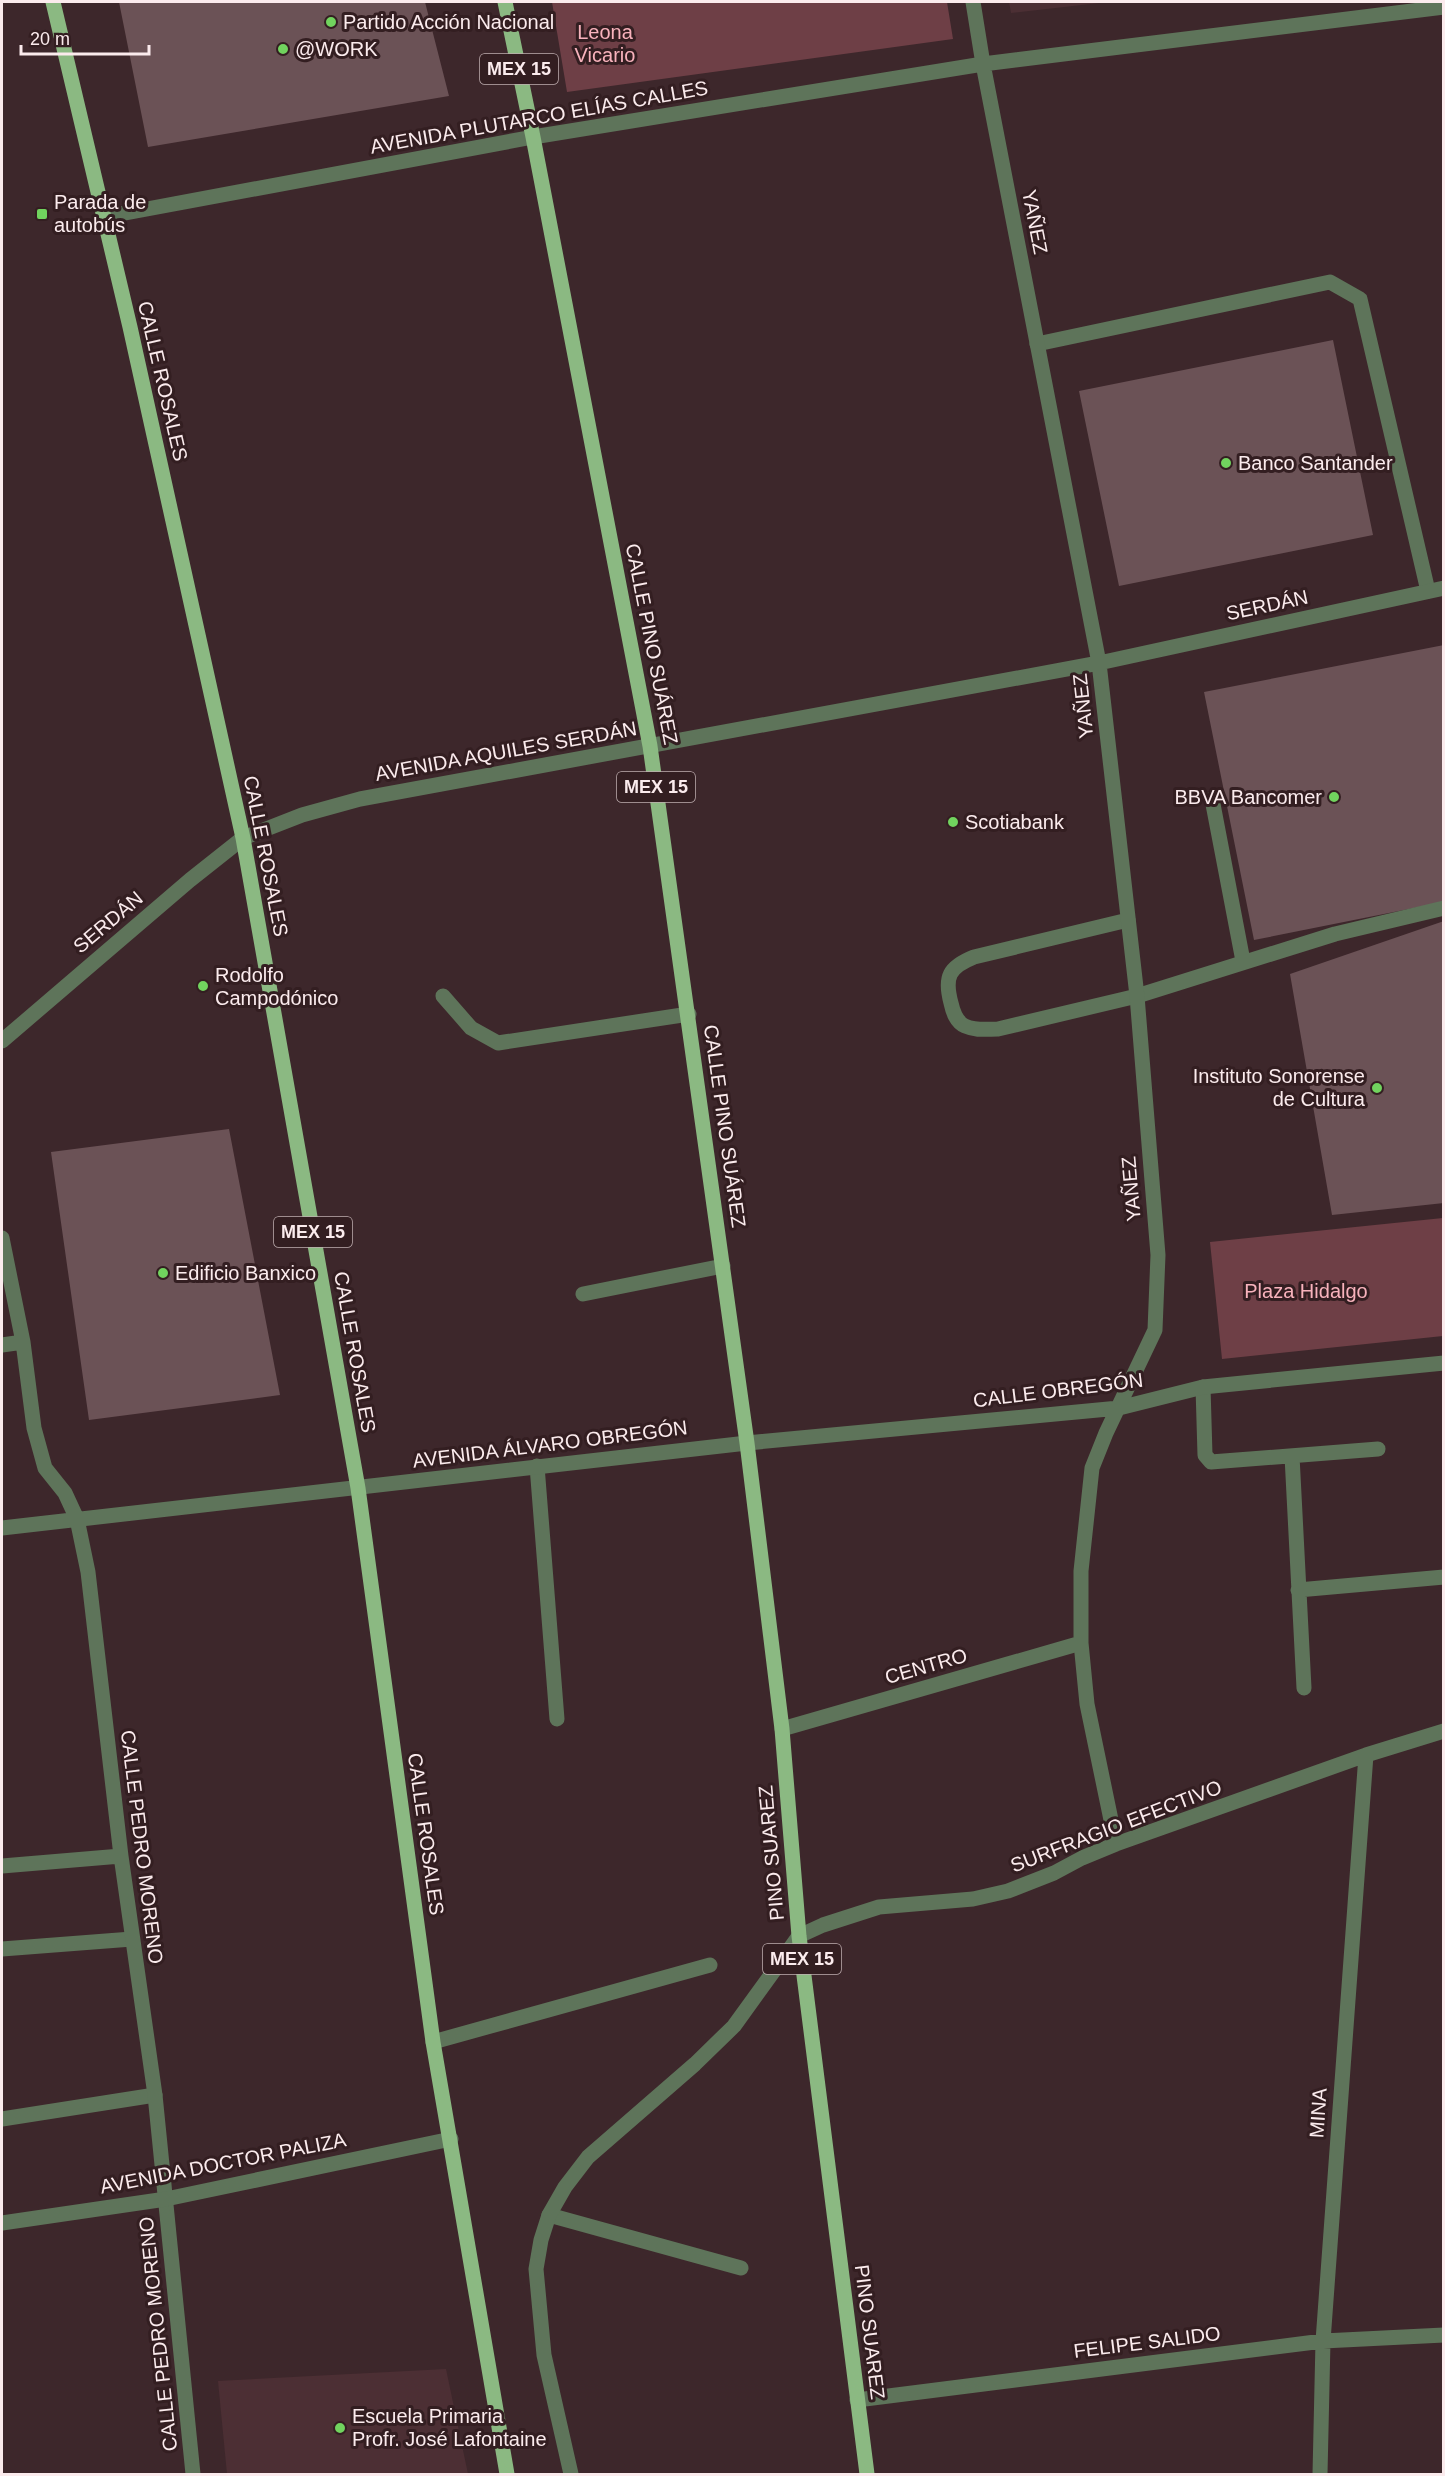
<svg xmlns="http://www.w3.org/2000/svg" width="1445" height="2476" viewBox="0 0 1445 2476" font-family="Arial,sans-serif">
<rect width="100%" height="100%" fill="#3d272b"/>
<path fill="#4c2f34" d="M 1009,2 L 1108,2 L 1011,13 Z
M 446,2369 L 468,2474 L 227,2474 L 218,2381 Z"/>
<path fill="#6e3f46" d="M 552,2 L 947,2 L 953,39 L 567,92 Z
M 1443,1218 L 1443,1336 L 1222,1359 L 1210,1242 Z"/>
<path fill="#6b5256" d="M 119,2 L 425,2 L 449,96 L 148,147 Z
M 1333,340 L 1373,535 L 1119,586 L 1079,391 Z
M 1444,645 L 1444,902 L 1254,940 L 1204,692 Z
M 1444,921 L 1444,1203 L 1332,1215 L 1290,974 Z
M 229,1129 L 280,1395 L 89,1420 L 51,1152 Z"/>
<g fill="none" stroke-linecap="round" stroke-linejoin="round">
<path stroke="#5e745a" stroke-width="15" d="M 1037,344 L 1330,282 L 1360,299 L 1428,591
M 1212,799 L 1243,961
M 1128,920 L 974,957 C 949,967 944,977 951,1003 C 953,1012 956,1022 965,1026 C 976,1031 987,1029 998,1029 L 1137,996 L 1335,934 L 1444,908
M 443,996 L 471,1028 L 498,1043 L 689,1014
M 583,1294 L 723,1266
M 1203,1387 L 1205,1455 L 1211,1462 L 1378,1449
M 1292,1456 L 1304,1688
M 537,1466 L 557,1719
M 1298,1590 L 1444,1577
M 2,1949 L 132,1939
M 433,2042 L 710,1965
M 2,2119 L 155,2095
M 549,2215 L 741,2268"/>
<path stroke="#5e745a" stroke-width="15" d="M 973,2 L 983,64 L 1099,663 L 1137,996 L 1158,1255 L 1155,1330 L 1106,1433 L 1092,1468 L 1081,1571 L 1081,1643 L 1087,1704 L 1116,1844
M 104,217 L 533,137 L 983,64 L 1444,7
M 2,1041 L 190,880 L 243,838 L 302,815 L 360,799 L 1099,663 L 1444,588
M 2,1238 L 23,1342 L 34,1428 L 45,1468 L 65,1493 L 77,1519 L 88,1572 L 121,1856 L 155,2095 L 193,2474
M 2,1345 L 23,1342
M 2,1528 L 747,1443 L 1119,1408 L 1203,1387 L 1444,1363
M 782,1729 L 1081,1643
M 2,1866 L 121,1856
M 857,2400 L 1323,2341 L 1444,2335
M 571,2474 L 544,2355 L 536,2269 L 541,2240 L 549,2215 L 565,2187 L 588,2157 L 695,2064 L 734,2026 L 799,1936 L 823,1925 L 879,1907 L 973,1899 L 1008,1891 L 1054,1873 L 1082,1858 L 1116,1844 L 1366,1755 L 1444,1731
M 1320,2474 L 1323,2341 L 1366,1755"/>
<path stroke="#5e745a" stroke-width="15" d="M 2,2223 L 166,2199 L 451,2139"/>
<path stroke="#8bb982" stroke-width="15" d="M 53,2 L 130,327 L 243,838 L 358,1488 L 433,2042 L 507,2474
M 505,2 L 533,137 L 650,746 L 747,1443 L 782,1729 L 799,1936 L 867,2474"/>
</g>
<g fill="#71d35e" stroke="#331e21" stroke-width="2">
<circle cx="331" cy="22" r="6"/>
<circle cx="283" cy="49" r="6"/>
<rect x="36" y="208" width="12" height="12" rx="3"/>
<circle cx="1226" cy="463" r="6"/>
<circle cx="1334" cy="797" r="6"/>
<circle cx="953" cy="822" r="6"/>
<circle cx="203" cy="986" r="6"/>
<circle cx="1377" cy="1088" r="6"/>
<circle cx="163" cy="1273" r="6"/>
<circle cx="340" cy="2428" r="6"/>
</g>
<g text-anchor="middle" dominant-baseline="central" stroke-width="6" stroke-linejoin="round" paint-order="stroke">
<g fill="#331e21" stroke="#bfaeb0" stroke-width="1.5">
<rect x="480" y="54" width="78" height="30" rx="4.5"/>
<rect x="617" y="772" width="78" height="30" rx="4.5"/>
<rect x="274" y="1217" width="78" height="30" rx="4.5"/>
<rect x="763" y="1944" width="78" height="30" rx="4.5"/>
</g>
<g font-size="18" font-weight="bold" fill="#fbebed">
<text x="519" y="69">MEX 15</text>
<text x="656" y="787">MEX 15</text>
<text x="313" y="1232">MEX 15</text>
<text x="802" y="1959">MEX 15</text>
</g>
<g font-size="20" fill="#fbebed" stroke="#331e21" text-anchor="start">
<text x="343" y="22">Partido Acción Nacional</text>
<text x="295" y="49">@WORK</text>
<text x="54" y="202">Parada de<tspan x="54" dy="23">autobús</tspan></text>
<text x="1238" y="463">Banco Santander</text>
<text x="1322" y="797" text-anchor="end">BBVA Bancomer</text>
<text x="965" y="822">Scotiabank</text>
<text x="215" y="975">Rodolfo<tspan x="215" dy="23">Campodónico</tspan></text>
<text x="1365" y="1076" text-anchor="end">Instituto Sonorense<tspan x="1365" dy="23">de Cultura</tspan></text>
<text x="175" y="1273">Edificio Banxico</text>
<text x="352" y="2416">Escuela Primaria<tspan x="352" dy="23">Profr. José Lafontaine</tspan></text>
</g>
<g font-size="20" fill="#f8b2bc" stroke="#331e21">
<text x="605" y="32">Leona<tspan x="605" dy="23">Vicario</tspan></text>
<text x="1306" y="1291">Plaza Hidalgo</text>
</g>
<g font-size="20" fill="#fbebed" stroke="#331e21">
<text transform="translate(539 117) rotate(-10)">AVENIDA PLUTARCO ELÍAS CALLES</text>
<text transform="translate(1035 222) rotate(79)">YAÑEZ</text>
<text transform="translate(163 381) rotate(77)">CALLE ROSALES</text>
<text transform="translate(1267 605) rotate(-12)">SERDÁN</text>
<text transform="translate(652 644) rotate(79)">CALLE PINO SUÁREZ</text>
<text transform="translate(1083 706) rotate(-96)">YAÑEZ</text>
<text transform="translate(506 751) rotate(-10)">AVENIDA AQUILES SERDÁN</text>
<text transform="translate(266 856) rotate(79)">CALLE ROSALES</text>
<text transform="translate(108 922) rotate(-40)">SERDÁN</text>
<text transform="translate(725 1126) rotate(82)">CALLE PINO SUÁREZ</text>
<text transform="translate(1131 1189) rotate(-95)">YAÑEZ</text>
<text transform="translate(355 1352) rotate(80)">CALLE ROSALES</text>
<text transform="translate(1058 1390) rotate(-7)">CALLE OBREGÓN</text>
<text transform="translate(550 1444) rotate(-7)">AVENIDA ÁLVARO OBREGÓN</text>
<text transform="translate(926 1666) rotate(-16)">CENTRO</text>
<text transform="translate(1116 1826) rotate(-21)">SURFRAGIO EFECTIVO</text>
<text transform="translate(426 1834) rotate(82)">CALLE ROSALES</text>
<text transform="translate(142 1847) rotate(83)">CALLE PEDRO MORENO</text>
<text transform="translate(771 1853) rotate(-95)">PINO SUAREZ</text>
<text transform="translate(1318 2113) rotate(-86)">MINA</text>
<text transform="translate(223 2163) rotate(-11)">AVENIDA DOCTOR PALIZA</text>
<text transform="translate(870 2332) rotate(83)">PINO SUAREZ</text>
<text transform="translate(158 2334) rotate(-96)">CALLE PEDRO MORENO</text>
<text transform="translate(1147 2342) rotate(-7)">FELIPE SALIDO</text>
</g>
</g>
<rect width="1445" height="2476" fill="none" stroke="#fbebed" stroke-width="6"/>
<path d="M21 45v9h128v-9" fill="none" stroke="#fbebed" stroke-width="3"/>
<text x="30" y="45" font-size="18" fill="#fbebed" stroke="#331e21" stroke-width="4.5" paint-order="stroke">20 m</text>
</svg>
